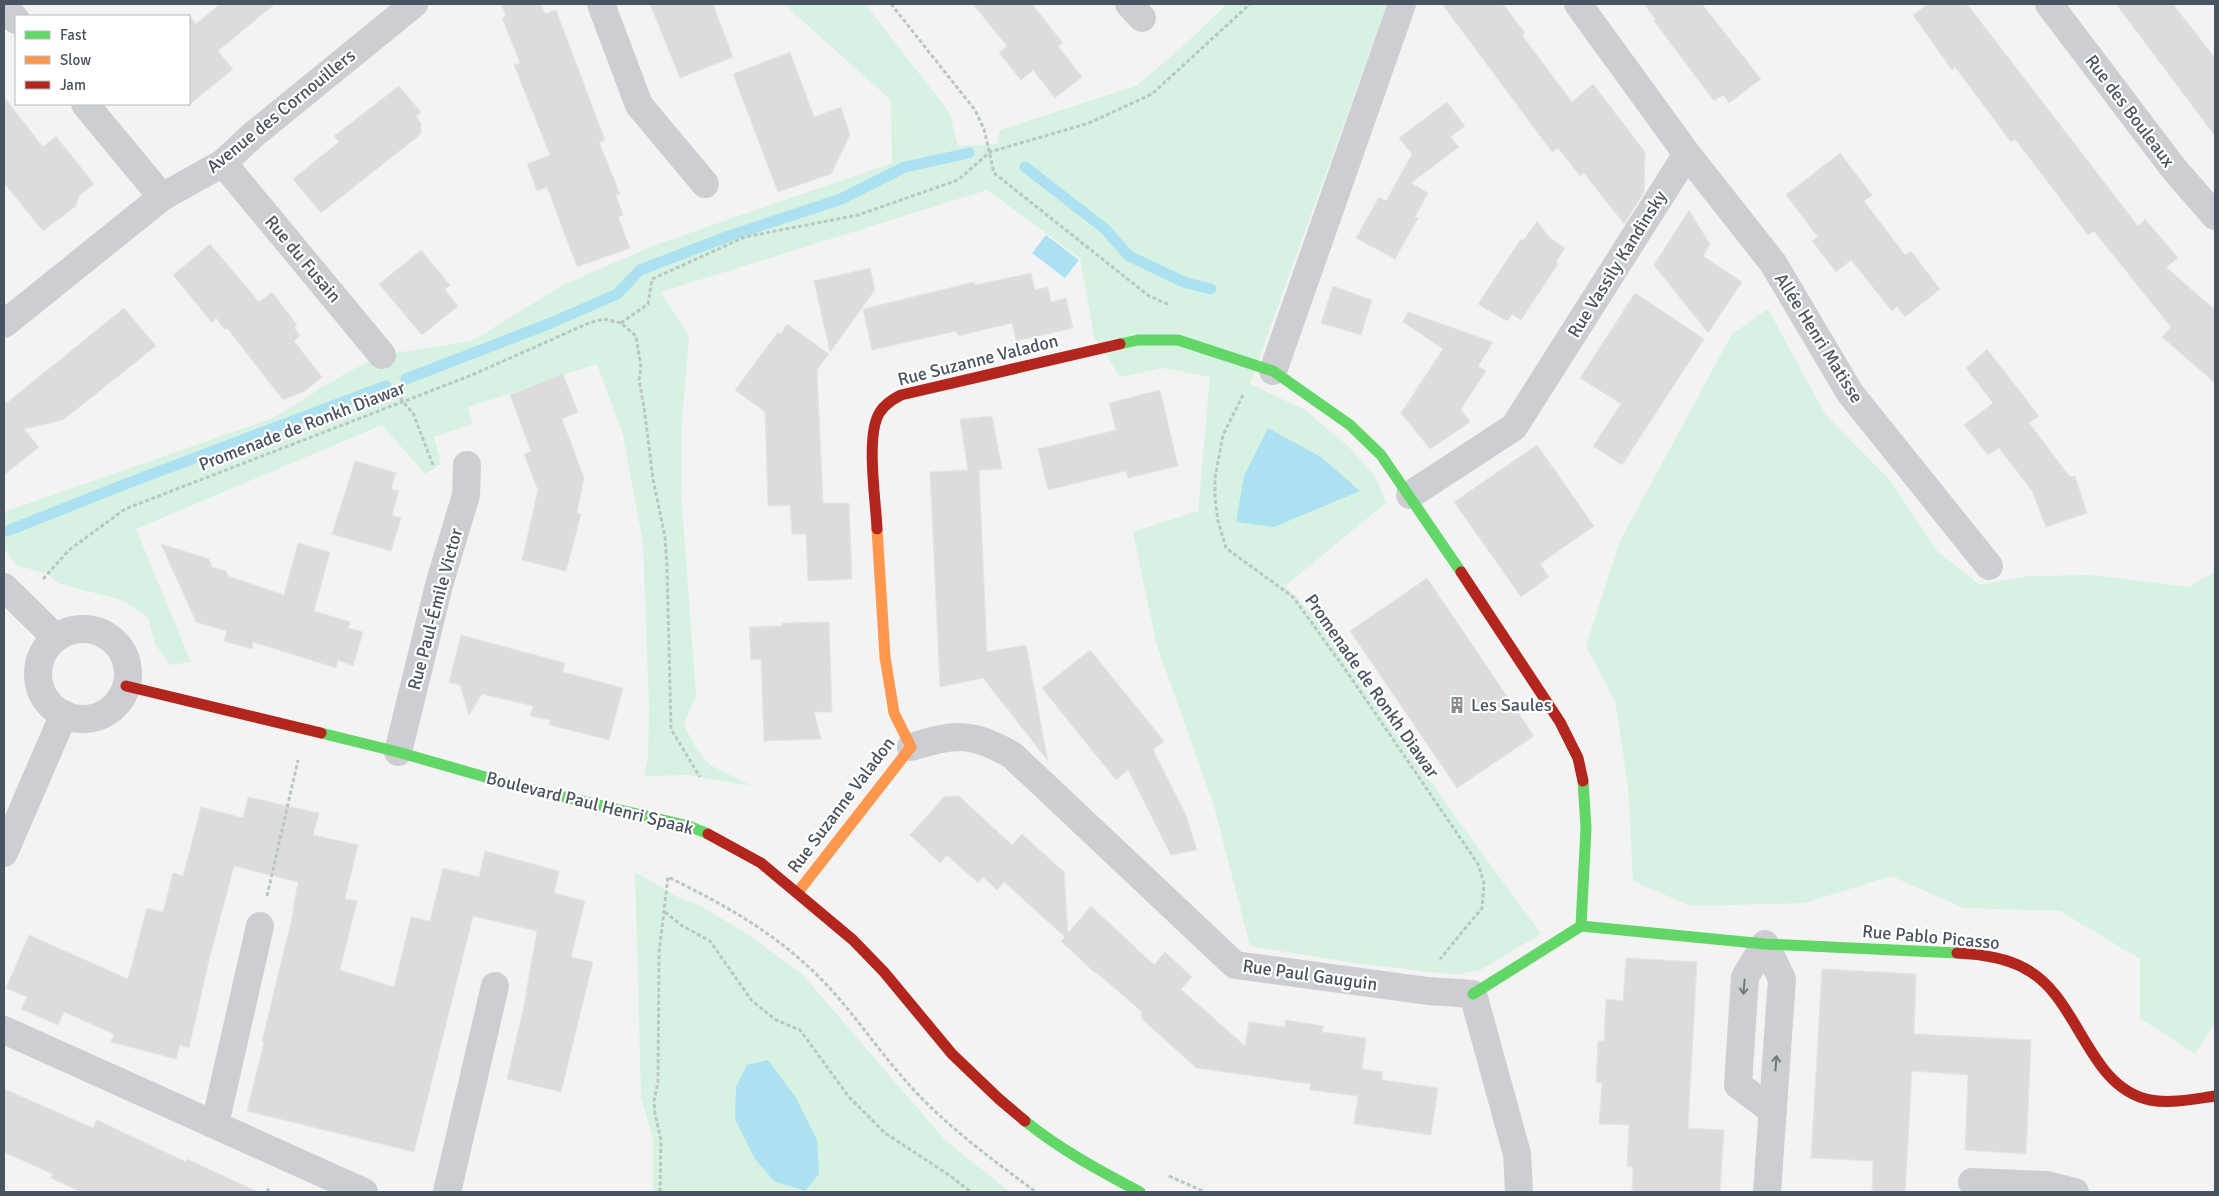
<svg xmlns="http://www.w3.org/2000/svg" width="2219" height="1196" viewBox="0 0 2219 1196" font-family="Signika,sans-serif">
<rect width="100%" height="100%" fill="#f3f3f3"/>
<path fill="#d7f2e2" d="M 786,4 L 865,4 L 949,112 L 958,146 L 997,144 L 1000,130 L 1136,86 L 1181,48 L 1227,4 L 1387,4 L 1250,384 L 1305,410 L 1349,447 L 1376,477 L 1386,503 L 1285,586 L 1315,617 L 1460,823 L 1541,934 L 1480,970 L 1456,975 L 1355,963 L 1250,946 L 1214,806 L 1156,643 L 1133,532 L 1198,511 L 1210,377 L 1163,368 L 1120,377 L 1094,337 L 1080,258 L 987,190 L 661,292 L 689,336 L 682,422 L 681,491 L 696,695 L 684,725 L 696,748 L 710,765 L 752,786 L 687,775 L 644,776 L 648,757 L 649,708 L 643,544 L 623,435 L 597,364 C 554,377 512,394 468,407 L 473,424 L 434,437 L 441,464 L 425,474 L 382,425 L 136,529 L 191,662 L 170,665 L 155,644 L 148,617 L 122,600 L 60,584 L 47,574 L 17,565 L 4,549 L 4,512 L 273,418 L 344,374 L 382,355 L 472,341 L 561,286 L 655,245 L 892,163 L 891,100 L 788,8 Z
M 1768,309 L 1825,414 L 1889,479 L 1938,552 L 1980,585 L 2028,576 L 2092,575 L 2189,587 L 2215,572 L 2215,1022 L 2195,1054 L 2140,1018 L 2140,959 L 2060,911 L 1964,908 L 1891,876 L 1805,903 L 1691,906 L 1633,881 L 1628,786 L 1615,701 L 1586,646 L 1620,541 L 1732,334 Z
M 635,872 L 678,897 L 703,907 L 750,936 L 803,975 L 945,1140 L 1010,1192 L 653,1192 L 653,1140 L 641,1097 Z"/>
<path fill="#abe1f1" d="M 1046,235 L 1079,260 L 1065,278 L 1032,253 Z
M 1268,428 L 1321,457 L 1360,491 L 1274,527 L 1236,522 L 1244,476 Z
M 768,1060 L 796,1098 L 817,1140 L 819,1174 L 805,1191 L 774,1181 L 755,1159 L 735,1119 L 736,1087 L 747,1065 Z"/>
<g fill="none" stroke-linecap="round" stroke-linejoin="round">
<path stroke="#abe1f1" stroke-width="11" d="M 1025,167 L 1104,228 L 1129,256 L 1186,283 L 1211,289
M 406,379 L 551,323 L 617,294 L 640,270 L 729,236 L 841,199 L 905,167 L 969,153
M 7,531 L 123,485 L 386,386"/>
</g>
<path fill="#dcdcdd" stroke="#e4e5e6" d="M 220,4 L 275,4 L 218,51 L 233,69 L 189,105 L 189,15 L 196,24 Z
M 501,4 L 541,4 L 545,14 L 556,10 L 605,140 L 599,142 L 620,194 L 616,195 L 623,215 L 618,217 L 630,248 L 577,267 L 547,187 L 537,191 L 527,164 L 550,155 L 514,65 L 520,63 L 502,18 L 506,16 Z
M 650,4 L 713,4 L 733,57 L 680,78 Z
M 973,4 L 1032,4 L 1063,43 L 1058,46 L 1082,77 L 1055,98 L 1033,70 L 1021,80 L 999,53 L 1007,46 Z
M 1442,4 L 1503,4 L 1525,33 L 1522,35 L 1572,102 L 1593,84 L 1645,152 L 1644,192 L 1624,224 L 1584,173 L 1580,176 L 1558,148 L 1552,152 Z
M 1644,4 L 1702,4 L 1761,79 L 1729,103 L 1723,95 L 1714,101 L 1654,21 L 1656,20 Z
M 1928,4 L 1967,4 L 2138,226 L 2145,219 L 2178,258 L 2166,267 L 2215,310 L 2215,383 L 2162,337 L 2171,327 L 2094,231 L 2088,235 L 2015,139 L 2011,142 L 1955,67 L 1952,70 L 1913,15 Z
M 2116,4 L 2173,4 L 2215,58 L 2215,136 Z
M 790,52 L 814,117 L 841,107 L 850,135 L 831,174 L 778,192 L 733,74 Z
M 399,86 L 421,112 L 416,116 L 421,123 L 421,134 L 321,213 L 293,179 L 339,142 L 334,136 Z
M 4,97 L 43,147 L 56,136 L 94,184 L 79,196 L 76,206 L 43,231 L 4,183 Z
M 1447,102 L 1465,126 L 1450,137 L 1459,147 L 1411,183 L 1428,193 L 1415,217 L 1418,218 L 1395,259 L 1356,238 L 1379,197 L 1386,201 L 1412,154 L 1399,138 Z
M 1840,153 L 1872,195 L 1864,201 L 1905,255 L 1911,251 L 1940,289 L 1905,317 L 1897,306 L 1892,311 L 1851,260 L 1836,272 L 1812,241 L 1818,237 L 1786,195 Z
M 1689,210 L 1710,244 L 1703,256 L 1742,282 L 1708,333 L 1654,265 Z
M 1537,221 L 1549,237 L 1565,248 L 1556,262 L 1558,264 L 1521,320 L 1512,314 L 1507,321 L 1478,304 L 1521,239 L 1523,241 Z
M 210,244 L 259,302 L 272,292 L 297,325 L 294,327 L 300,336 L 294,341 L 322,377 L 305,391 L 283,400 L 227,328 L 225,330 L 216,318 L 212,323 L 173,275 Z
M 421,250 L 450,285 L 445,290 L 458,306 L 422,335 L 379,284 Z
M 870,268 L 875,290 L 830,352 L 814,281 Z
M 1031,273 L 1035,290 L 1048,287 L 1051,302 L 1066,298 L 1073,328 L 1016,341 L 1012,323 L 958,336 L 956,331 L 872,350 L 863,309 L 974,282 L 975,285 Z
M 1333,286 L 1372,300 L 1361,335 L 1321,323 Z
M 1635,293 L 1704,339 L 1622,465 L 1593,446 L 1621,404 L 1580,378 Z
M 124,308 L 156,346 L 63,420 L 24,429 L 39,447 L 4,475 L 4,405 Z
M 1408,312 L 1493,342 L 1478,366 L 1486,371 L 1461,409 L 1470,422 L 1430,449 L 1401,413 L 1443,349 L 1403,322 Z
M 787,324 L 829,354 L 817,370 L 823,503 L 849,503 L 852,579 L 808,581 L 806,534 L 792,534 L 790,505 L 768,506 L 765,412 L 735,390 L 778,332 L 781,334 Z
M 1987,349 L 2039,416 L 2029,423 L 2070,477 L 2075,476 L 2087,513 L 2046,527 L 2032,491 L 1999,448 L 1988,455 L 1964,425 L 1993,403 L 1966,368 Z
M 563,374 L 578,412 L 562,419 L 584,478 L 577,513 L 581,514 L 566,571 L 522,560 L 538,490 L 524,454 L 531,451 L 510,395 Z
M 1160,390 L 1178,466 L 1128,478 L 1126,471 L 1048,490 L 1038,449 L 1116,430 L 1109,403 Z
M 992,416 L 1002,469 L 979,470 L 987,652 L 1026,645 L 1048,761 L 983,678 L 940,687 L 930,472 L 968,470 L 960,419 Z
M 1537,445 L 1594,526 L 1540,564 L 1549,577 L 1521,597 L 1454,502 Z
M 355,461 L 396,473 L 391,489 L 399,491 L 392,515 L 401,518 L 391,551 L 332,534 Z
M 298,543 L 330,552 L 314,611 L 350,622 L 348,628 L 363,632 L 353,666 L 338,660 L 336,668 L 253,642 L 252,649 L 224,641 L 227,631 L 196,622 L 161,544 L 209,559 L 212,567 L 226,571 L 228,576 L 284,595 Z
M 1427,578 L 1534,736 L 1457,788 L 1350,631 Z
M 829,622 L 832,712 L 814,712 L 821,739 L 764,741 L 761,659 L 751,660 L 749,627 L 782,626 L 782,623 Z
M 461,635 L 565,663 L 563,672 L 623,688 L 609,740 L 549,725 L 550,720 L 530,716 L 533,706 L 482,694 L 469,715 L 460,685 L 449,682 Z
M 1090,650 L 1164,741 L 1153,750 L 1186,815 L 1197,850 L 1171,855 L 1128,770 L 1116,780 L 1042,688 Z
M 959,796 L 1012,845 L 1022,834 L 1064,872 L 1068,933 L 1091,906 L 1154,965 L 1165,952 L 1192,977 L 1181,989 L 1245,1046 L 1249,1022 L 1285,1027 L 1285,1020 L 1324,1026 L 1322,1032 L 1366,1038 L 1362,1069 L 1383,1072 L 1382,1080 L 1438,1088 L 1431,1135 L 1354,1124 L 1358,1096 L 1310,1090 L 1311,1084 L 1196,1068 L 1142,1019 L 1141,1011 L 1096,972 L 1095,973 L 1061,941 L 1065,937 L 1004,882 L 997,890 L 983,877 L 978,883 L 947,855 L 940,863 L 910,835 L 944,797 Z
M 248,797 L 319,813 L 313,835 L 358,845 L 345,899 L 357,901 L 340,970 L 394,987 L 411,917 L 430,921 L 443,868 L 479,877 L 485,851 L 559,871 L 554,893 L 585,901 L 571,957 L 593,962 L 561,1092 L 507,1079 L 523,1010 L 537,931 L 473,916 L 414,1152 L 247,1111 L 264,1042 L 262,1041 L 291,922 L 298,882 L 234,866 L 210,956 L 189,1048 L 180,1045 L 176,1059 L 111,1042 L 114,1034 L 64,1012 L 58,1025 L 21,1009 L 27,997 L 6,988 L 29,935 L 128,979 L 147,908 L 163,912 L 173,873 L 183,876 L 201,807 L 243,818 Z
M 1626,958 L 1697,962 L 1688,1128 L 1724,1130 L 1720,1192 L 1632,1192 L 1633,1167 L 1627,1166 L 1629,1125 L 1599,1124 L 1602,1083 L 1596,1083 L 1598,1041 L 1604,1041 L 1606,999 L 1623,1001 Z
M 1822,969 L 1916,974 L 1914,1034 L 2031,1040 L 2026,1154 L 1965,1150 L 1968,1075 L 1912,1071 L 1905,1192 L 1872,1192 L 1873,1161 L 1811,1158 Z
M 4,1089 L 93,1128 L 97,1120 L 186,1162 L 187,1159 L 258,1192 L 81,1192 L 51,1178 L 53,1174 L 4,1152 Z"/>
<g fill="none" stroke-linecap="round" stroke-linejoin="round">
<path stroke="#bac6c3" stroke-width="3" stroke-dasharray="4 2.5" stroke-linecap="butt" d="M 891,4 L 975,110 L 984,129 L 994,173 L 1149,296 L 1170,305
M 621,323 L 648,304 L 652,279 L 745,237 L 858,215 L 958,180 L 990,152 L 1089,123 L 1152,94 L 1250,4
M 395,386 L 403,402 L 413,413 L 433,465
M 1243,395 L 1223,435 L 1215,478 L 1215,499 L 1218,521 L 1226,548 L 1293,597 L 1345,669 L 1478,864 L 1484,883 L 1482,908 L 1440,959
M 43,579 L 69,550 L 125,509 L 472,375 L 589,323 L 604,319 L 621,323 L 636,336 L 641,367 L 639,380 L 644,407 L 653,479 L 665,537 L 667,567 L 671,729 L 700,777
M 267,896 L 298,760
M 665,912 L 681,925 L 710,941 L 752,1001 L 776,1020 L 800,1030 L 849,1097 L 885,1133 L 949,1175 L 971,1192
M 1169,1176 L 1205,1192
M 267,1192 L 270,1186
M 660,1192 L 661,1140 L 655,1114 L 654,1101 L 658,1082 L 659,953 L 668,877 C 723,904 772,931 816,974 C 849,1006 874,1045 904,1079 C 942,1123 990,1158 1036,1192"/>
<path stroke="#ccced1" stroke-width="28" d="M 601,4 L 639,105 L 705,184
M 1129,4 L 1142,18
M 2049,4 L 2174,169 L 2215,216
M 4,5 L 16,20
M 85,104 L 162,197
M 1687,154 L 1773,263 L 1850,393 L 1989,566
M 223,163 L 382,355
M 4,324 L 162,197 L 223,163 L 253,135 L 414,4
M 1273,371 L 1402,4
M 1410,495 L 1514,427 L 1687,154 L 1578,4
M 4,587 L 56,638
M38 674a45 45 0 1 1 90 0a45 45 0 1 1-90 0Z
M 911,747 C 956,733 971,732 1012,755 L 1235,965 L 1428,991 L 1473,994 L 1517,1154 L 1519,1192
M 398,752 L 439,585 L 466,495 L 467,465
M 4,853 L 64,714
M 1765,944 L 1782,979 L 1767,1192
M 1765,944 L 1745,977 L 1738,1085 L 1773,1111
M 4,1030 L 364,1192
M 215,1124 L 260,926
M 1972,1182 L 2047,1185 L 2075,1192
M 447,1192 L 495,986"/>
<path stroke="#63d668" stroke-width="11" d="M 1120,344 L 1138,340 L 1178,340 L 1273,371 L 1350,425 L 1381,455 L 1461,572
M 321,733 L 398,752 L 513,785 L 689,826 L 708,834
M 1581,926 L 1765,944 L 1957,953
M 1473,994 L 1581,926 L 1586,828 L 1583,781
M 1025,1121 C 1061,1150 1100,1171 1140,1192"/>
<path stroke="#ff974d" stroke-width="11" d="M 798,892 L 911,747 L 894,713 L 885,657 L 877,529"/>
<path stroke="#b3261e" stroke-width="11" d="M 877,529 C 876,501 865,434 880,412 C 885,404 893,399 901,395 L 1120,344
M 1461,572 L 1560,722 L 1578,758 L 1583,781
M 126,686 L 321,733
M 708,834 L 761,863 L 853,940 L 884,972 L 952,1054 L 999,1099 L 1025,1121
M 1957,953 C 1979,954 2004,957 2024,968 C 2080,996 2086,1087 2150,1100 C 2171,1104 2194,1099 2215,1096"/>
</g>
<defs><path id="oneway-shaft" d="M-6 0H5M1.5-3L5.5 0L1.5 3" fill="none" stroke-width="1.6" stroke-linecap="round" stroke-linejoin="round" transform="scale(1.25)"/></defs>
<g stroke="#707982">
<use href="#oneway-shaft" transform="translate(1744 987) rotate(94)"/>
<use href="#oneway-shaft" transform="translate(1776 1063) rotate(-86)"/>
</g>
<defs>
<g id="building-bare" transform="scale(1.35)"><path d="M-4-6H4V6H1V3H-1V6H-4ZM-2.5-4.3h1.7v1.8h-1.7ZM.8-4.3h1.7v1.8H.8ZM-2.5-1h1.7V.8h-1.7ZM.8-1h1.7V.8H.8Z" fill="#848c93" stroke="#fff" stroke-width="2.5" paint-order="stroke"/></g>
</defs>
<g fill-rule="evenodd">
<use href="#building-bare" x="1457" y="705"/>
</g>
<g text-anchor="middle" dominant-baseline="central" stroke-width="4.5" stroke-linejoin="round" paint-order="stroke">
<g font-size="18" fill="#495460" stroke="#fff">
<text transform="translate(281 111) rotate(-39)">Avenue des Cornouillers</text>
<text transform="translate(2130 111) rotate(53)">Rue des Bouleaux</text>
<text transform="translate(303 259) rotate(50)">Rue du Fusain</text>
<text transform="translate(1617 264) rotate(-58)">Rue Vassily Kandinsky</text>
<text transform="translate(1819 338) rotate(58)">Allée Henri Matisse</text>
<text transform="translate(978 360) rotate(-14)">Rue Suzanne Valadon</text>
<text transform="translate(302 426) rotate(-21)">Promenade de Ronkh Diawar</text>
<text transform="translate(435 609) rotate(-75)">Rue Paul-Émile Victor</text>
<text transform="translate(1372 686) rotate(55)">Promenade de Ronkh Diawar</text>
<text transform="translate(590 803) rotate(14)">Boulevard Paul Henri Spaak</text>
<text transform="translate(841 805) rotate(-53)">Rue Suzanne Valadon</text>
<text transform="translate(1931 937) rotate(5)">Rue Pablo Picasso</text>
<text transform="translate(1310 975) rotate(8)">Rue Paul Gauguin</text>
</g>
<g font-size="18" fill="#495460" stroke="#fff" text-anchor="start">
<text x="1471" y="705">Les Saules</text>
</g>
</g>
<rect width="2219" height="1196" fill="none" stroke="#495460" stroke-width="10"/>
<rect x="15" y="15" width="175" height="90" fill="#ffffff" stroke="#b6bbbf"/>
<rect x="25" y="31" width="25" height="8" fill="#63d668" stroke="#b6bbbf"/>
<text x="60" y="40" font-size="15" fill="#495460">Fast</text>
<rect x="25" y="56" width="25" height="8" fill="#ff974d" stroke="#b6bbbf"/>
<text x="60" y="65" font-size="15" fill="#495460">Slow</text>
<rect x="25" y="81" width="25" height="8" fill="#b3261e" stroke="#b6bbbf"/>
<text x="60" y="90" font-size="15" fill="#495460">Jam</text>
</svg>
